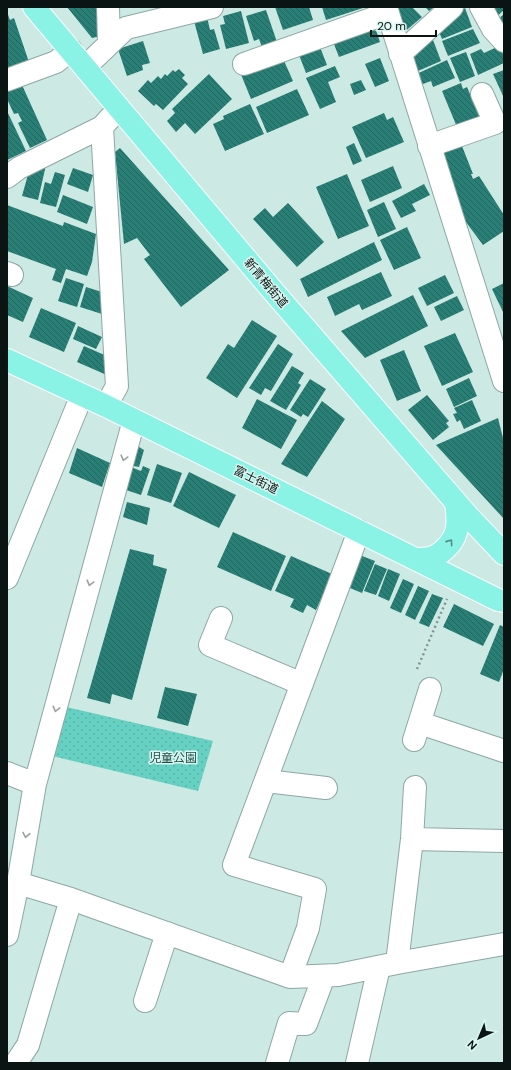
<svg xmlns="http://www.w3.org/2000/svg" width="511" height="1070" viewBox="0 0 511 1070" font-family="'DM Sans','Noto Sans JP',sans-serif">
<defs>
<pattern id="park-dots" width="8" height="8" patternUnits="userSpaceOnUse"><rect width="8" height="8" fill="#66d1c2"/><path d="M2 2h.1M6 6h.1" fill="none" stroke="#57b3a6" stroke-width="1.8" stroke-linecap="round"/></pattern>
<pattern id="building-back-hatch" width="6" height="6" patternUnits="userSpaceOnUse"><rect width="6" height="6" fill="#297f75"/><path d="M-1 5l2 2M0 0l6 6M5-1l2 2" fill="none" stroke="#21675f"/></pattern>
</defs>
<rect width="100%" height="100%" fill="#cde9e4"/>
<path fill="url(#park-dots)" d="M 62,706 L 213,741 L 198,791 L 48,755 Z"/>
<path fill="url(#building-back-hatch)" d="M 67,7 L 97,7 L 101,36 L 92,38 Z
M 275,7 L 309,7 L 313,20 L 283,30 Z
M 322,7 L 366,7 L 326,20 Z
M 397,7 L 412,7 L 422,17 L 403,33 Z
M 425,7 L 434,7 L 429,11 Z
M 483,7 L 504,7 L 504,10 L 494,19 Z
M 465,8 L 472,27 L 442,39 L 438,30 Z
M 266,10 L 278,45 L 263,50 L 259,39 L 254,41 L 246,16 Z
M 241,11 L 249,43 L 226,49 L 220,25 L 225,24 L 223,16 Z
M 7,12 L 10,20 L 14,18 L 30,65 L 7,72 Z
M 504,14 L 504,31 L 496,21 Z
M 207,17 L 210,30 L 214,29 L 220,49 L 203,54 L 194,21 Z
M 374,24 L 380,42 L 339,57 L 332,39 Z
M 473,29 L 480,43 L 448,56 L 442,41 Z
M 433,40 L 441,61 L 411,74 L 405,61 L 414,58 L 412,53 L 415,49 Z
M 143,41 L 150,63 L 142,65 L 143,70 L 127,76 L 118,49 Z
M 318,42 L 327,65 L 306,73 L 299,55 Z
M 497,47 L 504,55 L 504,63 L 478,75 L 470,54 L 481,49 L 484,53 Z
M 466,52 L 475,76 L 460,82 L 450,58 Z
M 281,54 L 293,81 L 251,99 L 240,72 Z
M 380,58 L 389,81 L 375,87 L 365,64 Z
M 447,60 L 455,78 L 433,87 L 431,81 L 415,87 L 410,77 Z
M 335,66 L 340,77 L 328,82 L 336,102 L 320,109 L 306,78 Z
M 179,69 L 185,75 L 182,78 L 188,84 L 163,110 L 156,104 L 154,106 L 138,91 L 148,80 L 151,83 L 158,76 L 161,79 L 165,74 L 167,76 L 173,70 L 175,72 Z
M 504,70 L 504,98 L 493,74 Z
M 209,74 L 232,99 L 195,134 L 185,123 L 176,132 L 167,121 L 175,113 L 172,109 Z
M 361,80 L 366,90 L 354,95 L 350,84 Z
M 461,83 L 463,89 L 467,87 L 480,118 L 457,127 L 442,91 Z
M 22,85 L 47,140 L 30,148 L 18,123 L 22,121 L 18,113 L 14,114 L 7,99 L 7,92 Z
M 297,89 L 309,115 L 267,133 L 256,107 Z
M 250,104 L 264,134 L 225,151 L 213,124 L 224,119 L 223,116 Z
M 7,111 L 26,151 L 7,160 Z
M 384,113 L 387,120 L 393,117 L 404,142 L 366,158 L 352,127 Z
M 460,141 L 473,174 L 471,174 L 473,179 L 479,176 L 504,215 L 504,231 L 483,245 L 448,198 L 434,151 Z
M 354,143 L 362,161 L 353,165 L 346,147 Z
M 120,148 L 229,270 L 181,307 L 144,259 L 150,255 L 137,238 L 124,244 L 115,152 Z
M 46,165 L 38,200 L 22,196 L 29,171 Z
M 393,166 L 402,188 L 370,202 L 361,180 Z
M 73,168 L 93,175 L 88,192 L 67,184 Z
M 55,172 L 65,175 L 56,207 L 40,203 L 45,182 L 51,184 Z
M 347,174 L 369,226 L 338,239 L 316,187 Z
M 424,184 L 430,195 L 412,204 L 416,211 L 401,218 L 392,201 Z
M 63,195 L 93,207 L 87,224 L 57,212 Z
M 384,202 L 396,229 L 378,237 L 367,210 Z
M 288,203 L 324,242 L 297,267 L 253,219 L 265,208 L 273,217 Z
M 7,205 L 63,226 L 64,222 L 96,234 L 92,262 L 87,276 L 66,269 L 61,283 L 52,280 L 56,269 L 7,251 Z
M 407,227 L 421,258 L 394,270 L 380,240 Z
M 374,242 L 382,260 L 308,297 L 300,279 Z
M 381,272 L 392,296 L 362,310 L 359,304 L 335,316 L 327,297 Z
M 445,275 L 454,293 L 427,306 L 418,288 Z
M 66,278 L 84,284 L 77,307 L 58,301 Z
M 504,283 L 504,314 L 492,289 Z
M 7,286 L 33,298 L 23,322 L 7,315 Z
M 86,287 L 102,292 L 102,314 L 80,307 Z
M 413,295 L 428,326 L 365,358 L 341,331 Z
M 457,296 L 464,310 L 441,321 L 434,307 Z
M 41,308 L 76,323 L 64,352 L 29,337 Z
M 252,320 L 277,336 L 237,398 L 206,378 L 228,344 L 234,348 Z
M 78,326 L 102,337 L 96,349 L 73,339 Z
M 455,333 L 473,372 L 442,386 L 424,346 Z
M 278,344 L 293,354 L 271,391 L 265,388 L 261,395 L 249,388 Z
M 84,346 L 109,357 L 109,376 L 77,362 Z
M 404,350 L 421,391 L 397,401 L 380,360 Z
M 292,366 L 304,373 L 298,383 L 301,385 L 286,410 L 270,401 Z
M 469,378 L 477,396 L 454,407 L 446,389 Z
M 310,379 L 326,389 L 308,417 L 303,414 L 301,417 L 290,410 Z
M 427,395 L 449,421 L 446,423 L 449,427 L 433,440 L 408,410 Z
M 257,399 L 297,420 L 281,449 L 242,428 Z
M 472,400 L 481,421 L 464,429 L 460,420 L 457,422 L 453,414 L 457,413 L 454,408 Z
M 322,401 L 345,419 L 307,477 L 281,464 Z
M 498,418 L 504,442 L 504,519 L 436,445 Z
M 134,444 L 144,450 L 139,467 L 129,465 Z
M 77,448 L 110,463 L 102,487 L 69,473 Z
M 157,464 L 182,473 L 171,503 L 147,495 Z
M 143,466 L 150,469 L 141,495 L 123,489 L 131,467 L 141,471 Z
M 189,472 L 236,495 L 219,528 L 173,506 Z
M 127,502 L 150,508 L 147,525 L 123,517 Z
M 233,532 L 286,556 L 271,591 L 217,567 Z
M 130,549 L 154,555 L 153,565 L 167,569 L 132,700 L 112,694 L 110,704 L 87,698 Z
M 357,554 L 375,561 L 362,593 L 345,586 Z
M 291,556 L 332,574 L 316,610 L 307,605 L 303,613 L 290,607 L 294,599 L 275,591 Z
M 375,564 L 387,569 L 376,595 L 364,591 Z
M 388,569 L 400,574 L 389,601 L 378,596 Z
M 403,579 L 414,584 L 401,613 L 390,608 Z
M 418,586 L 429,591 L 415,620 L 405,615 Z
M 432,594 L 443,598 L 429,627 L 419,623 Z
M 454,604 L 494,624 L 483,646 L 443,627 Z
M 500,625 L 504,627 L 504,669 L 499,682 L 480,674 Z
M 165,687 L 197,694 L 188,726 L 157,718 Z"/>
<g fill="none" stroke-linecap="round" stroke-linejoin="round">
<g stroke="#8ea8a3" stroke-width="24">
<path id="minor" d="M 108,7 L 109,44
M 386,7 L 504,381
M 481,7 L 493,29 L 504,41
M 400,54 L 452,7
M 244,64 L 388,13
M 85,67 L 126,28 L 212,7
M 7,80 L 56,62 L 71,50
M 102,127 L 117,386 L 106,406
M 429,146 L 495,123 L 482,94
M 7,177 L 19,168 L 102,127 L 111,117
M 7,273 L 12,275
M 7,578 L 82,395
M 221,618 L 210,645 L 302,684
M 420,723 L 504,751
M 414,740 L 430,689
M 7,773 L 35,784
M 266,781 L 326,788
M 412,839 L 504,841
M 18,883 L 71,899 L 290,977 L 338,975 L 397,963 L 504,944
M 7,935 L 18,883 L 35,784 L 134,420
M 397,963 L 412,839 L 415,787
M 290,977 L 308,928 L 315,889 L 234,865 L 359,531
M 145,1001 L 167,933
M 16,1063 L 28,1045 L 71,899
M 277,1063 L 289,1023 L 306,1024 L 324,976
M 357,1063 L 379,967"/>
</g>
<g stroke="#fff" stroke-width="24">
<path id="major" d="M 34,7 L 273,291 L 467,515 L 504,554
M 7,360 L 106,406 L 498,600 L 504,601
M 417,559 C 421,559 426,559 430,558 C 441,555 453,543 456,532 C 459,523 457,512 456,503"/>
</g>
<path stroke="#809591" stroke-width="2.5" stroke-dasharray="2 3" stroke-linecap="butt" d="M 417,669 L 447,599"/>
<use href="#minor" stroke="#fff" stroke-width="22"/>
<use href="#major" stroke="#8bf2e6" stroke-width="22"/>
</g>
<defs><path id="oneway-chevron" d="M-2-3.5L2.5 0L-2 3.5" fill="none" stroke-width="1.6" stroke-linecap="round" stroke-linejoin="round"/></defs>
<g stroke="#9da1a0">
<use href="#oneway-chevron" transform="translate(124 458) rotate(105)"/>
<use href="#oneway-chevron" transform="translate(90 583) rotate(105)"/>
<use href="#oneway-chevron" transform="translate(56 709) rotate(105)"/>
<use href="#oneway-chevron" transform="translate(26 835) rotate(100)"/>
</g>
<use stroke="#518e87" href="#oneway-chevron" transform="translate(450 542) rotate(-55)"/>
<g text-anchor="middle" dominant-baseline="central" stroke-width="3" stroke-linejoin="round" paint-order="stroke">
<g font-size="12" fill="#0a1412" stroke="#daf6f1">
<text transform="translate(266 283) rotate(50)">新青梅街道</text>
<text transform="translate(256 480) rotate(26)">富士街道</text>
</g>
<g font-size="12" fill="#1e4e48" stroke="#daf6f1">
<text x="173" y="758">児童公園</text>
</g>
</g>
<rect width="511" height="1070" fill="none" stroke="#0a1412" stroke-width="16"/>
<g transform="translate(479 1038) rotate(224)" stroke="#daf6f1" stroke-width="3" paint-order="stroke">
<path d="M0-3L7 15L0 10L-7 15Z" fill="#0a1412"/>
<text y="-6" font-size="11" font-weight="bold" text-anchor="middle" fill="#0a1412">N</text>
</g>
<path d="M371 30v6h65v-6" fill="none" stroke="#0a1412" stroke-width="2"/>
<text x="377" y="30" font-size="12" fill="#0a1412" stroke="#daf6f1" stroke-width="3" paint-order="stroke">20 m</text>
</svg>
